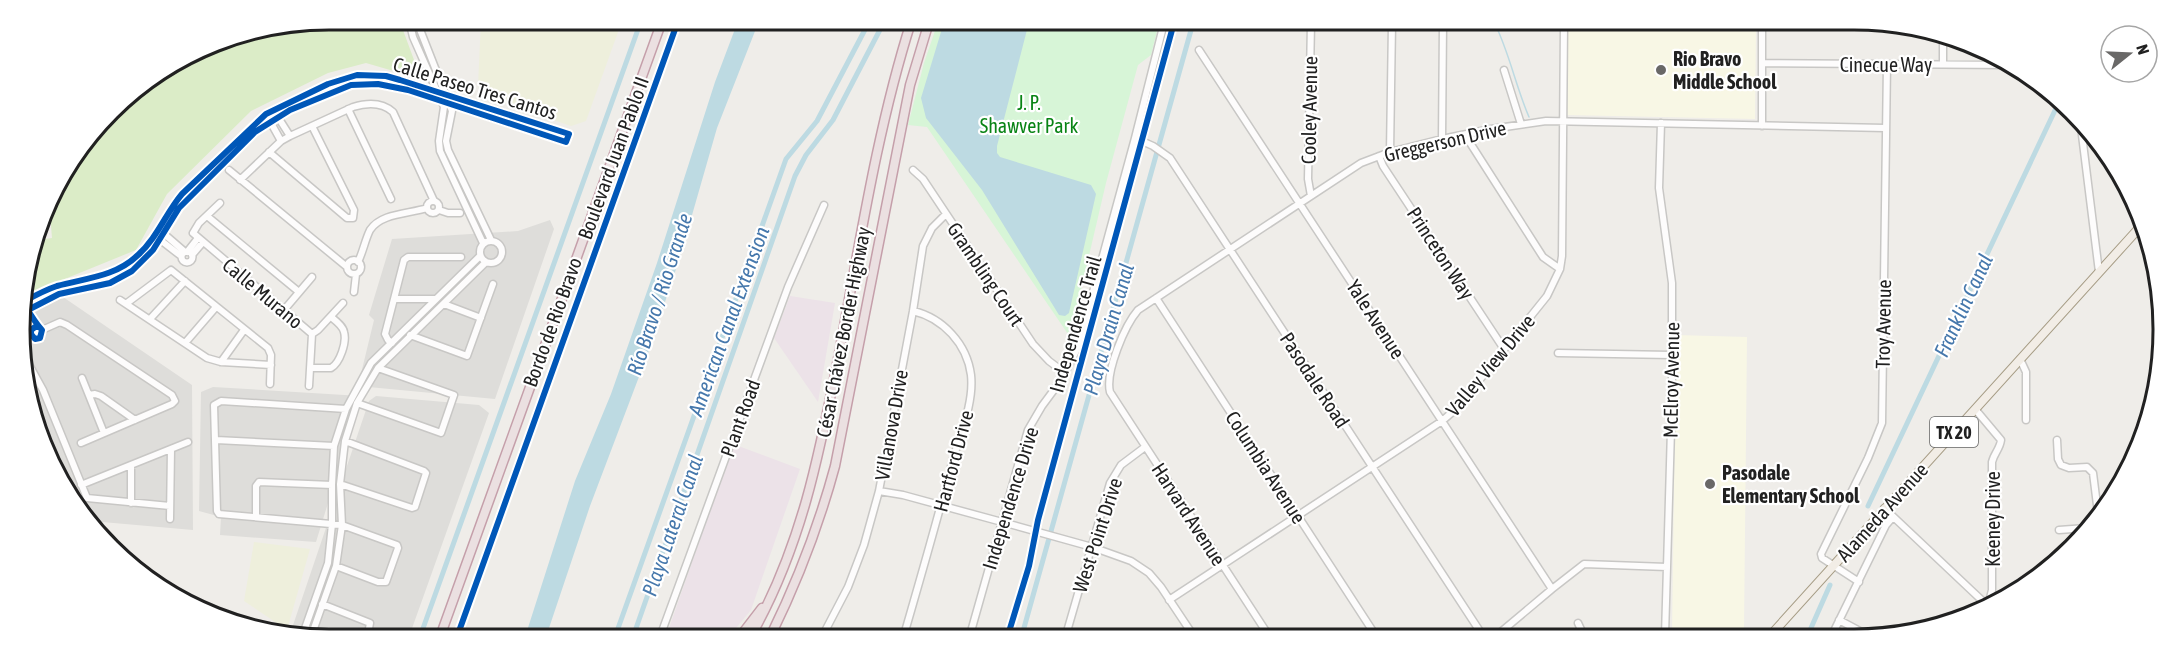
<svg xmlns="http://www.w3.org/2000/svg" width="2183" height="659" viewBox="0 0 2183 659" font-family="'Asap Condensed',sans-serif">
<rect width="100%" height="100%" fill="#efede9"/>
<path fill="#deddda" d="M 550,220 L 554,229 L 495,399 L 358,386 L 374,320 L 369,315 L 392,239 L 518,231 Z
M 63,297 L 192,385 L 193,530 L 91,521 L 72,502 L 30,409 L 24,315 Z
M 213,387 L 361,396 L 316,542 L 220,535 L 221,517 L 199,511 L 201,392 Z
M 376,396 L 479,405 L 489,413 L 410,634 L 290,634 L 369,401 Z"/>
<path fill="#ece2e8" d="M 790,296 L 835,303 L 818,402 L 774,338 Z
M 733,444 L 800,469 L 751,610 L 731,634 L 667,634 Z"/>
<path fill="#f8f7e5" d="M 1567,24 L 1756,25 L 1755,119 L 1566,115 Z
M 1676,335 L 1747,337 L 1744,631 L 1742,631 L 1741,637 L 1672,636 Z"/>
<path fill="#eeefdc" d="M 481,20 L 622,21 L 586,121 L 571,126 L 484,96 L 478,86 Z
M 254,542 L 310,549 L 287,630 L 244,601 Z"/>
<path fill="#dbecc7" d="M 330,20 L 403,20 L 403,30 L 421,79 L 366,63 L 328,73 L 251,111 L 167,194 L 136,250 L 23,296 L 22,289 L 37,240 L 52,238 L 49,202 L 52,192 L 125,97 L 211,43 Z"/>
<path fill="#d7f5d7" d="M 938,22 L 1159,23 L 1151,55 L 1138,65 L 1106,183 L 1070,337 L 927,127 L 908,125 L 924,63 Z"/>
<path fill="#bddae2" d="M 738,21 L 759,21 L 717,128 L 680,257 L 648,353 L 590,506 L 547,634 L 526,634 L 575,481 L 611,394 L 657,263 L 715,82 Z
M 944,22 L 1029,22 L 997,146 L 997,153 L 1000,157 L 1091,185 L 1096,194 L 1069,313 L 1065,316 L 1059,315 L 982,190 L 926,118 L 921,98 Z"/>
<g fill="none" stroke-linecap="round" stroke-linejoin="round">
<path stroke="#bddae2" stroke-width="1.5" d="M 1495,24 C 1509,52 1516,87 1529,117"/>
<path stroke="#bddae2" stroke-width="5" d="M 1868,506 L 2058,104
M 421,634 L 641,21
M 616,634 L 786,159 L 817,121 L 869,22
M 634,634 L 795,176 L 806,155 L 833,120 L 884,22
M 1022,635 L 1193,23
M 1807,637 L 1830,585"/>
<g stroke="#c8c7c5" stroke-width="9">
<path id="minor" d="M 409,20 L 413,37 L 444,107 L 439,141 L 440,151 L 483,243
M 419,20 L 419,27 L 452,111 L 446,141 L 448,150 L 491,240
M 1199,50 L 1552,589
M 1762,63 L 2009,65
M 1943,64 L 1943,38
M 1504,70 L 1521,124
M 348,109 L 391,199
M 266,114 L 281,141
M 276,114 L 290,136
M 1661,123 L 1659,188 L 1672,283 L 1672,395 L 1665,636
M 1762,126 L 1762,25
M 2081,127 L 2099,272
M 1465,135 L 1543,257 L 1560,269
M 1135,138 L 1153,146 L 1170,158 L 1483,636
M 1442,139 L 1443,24
M 269,152 L 347,218 L 353,218 L 354,210 L 312,126
M 1390,152 L 1392,24
M 1379,156 L 1383,166 L 1504,349
M 229,170 L 347,267
M 913,170 L 923,179 L 1033,344 L 1049,361 L 1065,373
M 240,180 L 281,141 L 290,136 L 353,107 C 366,103 382,102 393,112 L 434,201
M 1311,196 L 1308,179 L 1311,23
M427 207a6 6 0 1 1 12 0a6 6 0 1 1-12 0Z
M 220,203 L 199,223 L 193,233 L 312,334 L 309,386
M 439,210 L 448,213 L 460,213
M 207,216 L 299,292
M 163,233 L 185,252
M 159,239 L 181,256
M480 252a11 11 0 1 1 22 0a11 11 0 1 1-22 0Z
M181.5 257a5.5 5.5 0 1 1 11 0a5.5 5.5 0 1 1-11 0Z
M 187,252 L 198,238
M 192,255 L 203,242
M347 267a7 7 0 1 1 14 0a7 7 0 1 1-14 0Z
M 358,262 C 363,252 365,240 370,230 C 381,213 409,214 427,208
M 354,292 L 356,274
M 1156,298 L 1376,636
M 394,299 L 435,299
M 120,300 L 207,358 L 221,362 L 271,365
M 127,303 L 171,270 L 268,348 L 271,355 L 270,384
M 444,304 L 481,318
M 284,310 L 312,277
M 24,312 L 59,294 L 110,283 L 132,271 L 153,250 L 179,208 L 255,132 L 290,110 L 351,85 L 378,84 L 408,90 L 566,142 L 569,134 L 400,80 L 386,76 L 357,75 L 328,84 L 266,114 L 182,194 C 166,213 157,238 138,255 C 115,277 86,278 57,286 C 45,290 34,296 23,302 C 29,312 35,323 42,330 L 40,338 L 35,339 L 31,334 L 31,330 L 35,327 L 39,327
M 24,316 L 32,329
M 150,319 L 185,281
M 42,330 L 60,322 L 67,325 L 172,395 L 175,401 L 172,404 L 81,443
M 312,334 L 318,330 L 343,303
M 410,335 L 467,356 L 493,284
M 185,343 L 216,307
M 392,343 L 388,340 L 385,334 L 404,260 L 408,257 L 461,257
M 1558,353 L 1671,355
M 2020,359 L 2026,372 L 2026,420
M 27,361 L 43,390 L 87,498 L 170,506
M 221,362 L 244,330
M 311,368 L 331,368 C 340,363 347,342 344,332 C 343,326 336,321 331,317
M 82,378 L 104,433
M 89,395 L 95,394 L 101,396 L 135,420
M 357,403 L 441,433 L 454,395 L 378,368
M 1975,409 L 2001,440 C 2000,449 1994,453 1992,462 L 1992,590 L 1988,606
M 216,440 L 334,446
M 2057,440 L 2058,459 L 2061,465 L 2069,468 L 2087,467 L 2093,473 L 2098,513
M 131,465 L 131,503
M 340,484 L 412,508 L 415,507 L 426,473 L 424,471 L 345,441
M 81,485 L 188,442
M 879,491 L 903,495 L 1002,522 L 1092,547 L 1131,561 L 1149,573 L 1161,587 L 1193,635
M 1884,508 L 1990,608
M 256,517 L 256,486 L 259,482 L 332,485
M 170,519 L 171,449
M 2059,530 L 2086,528
M 336,566 L 378,582 L 386,582 L 398,548 L 397,545 L 342,525 L 219,514 L 217,511 L 214,405 L 221,401 L 346,409
M 1859,582 L 1822,558 L 1821,554 L 1868,458 L 1882,423 L 1887,64
M 1169,600 L 1442,421 L 1457,408 L 1547,296 L 1560,269 L 1562,256 L 1564,24
M 322,604 L 370,623 L 368,634
M 1839,620 L 1871,637
M 1578,623 L 1584,636
M 303,634 L 328,563 L 332,524 L 332,485 L 334,446 L 346,409 L 371,363 L 480,256
M 312,634 L 336,566 L 342,525 L 340,484 L 345,441 L 357,403 L 378,368 L 486,262
M 661,634 L 788,287 L 824,205
M 823,635 L 848,587 L 864,545 L 879,491 L 913,311 L 923,246 L 932,228 L 946,214
M 904,635 C 921,576 938,518 953,459 C 961,432 974,402 971,375 C 967,344 943,318 913,311
M 970,635 L 1028,430 L 1042,406 L 1062,379 L 1078,347 L 1135,138 L 1164,23
M 1066,635 L 1110,483 L 1121,465 L 1145,447
M 1269,636 L 1110,392 C 1105,372 1125,325 1138,310 L 1361,163 L 1390,152 L 1442,139 L 1491,129 L 1546,121 L 1885,128
M 1496,636 L 1552,589 L 1584,564 L 1667,567
M 1831,637 L 1886,525 L 1892,518"/>
</g>
<g stroke="#a69c85" stroke-width="10">
<path id="major" d="M 1769,637 L 2140,227"/>
</g>
<g stroke="#c59faa" stroke-width="11">
<path id="highway" d="M 441,634 L 662,21
M 742,634 L 762,608
M 752,634 C 801,547 819,456 838,359 C 859,248 877,129 911,22
M 771,635 C 798,580 819,525 835,466 L 910,85 L 929,22"/>
</g>
<use href="#minor" stroke="#fdfcfc" stroke-width="6"/>
<use href="#major" stroke="#f2ede6" stroke-width="8"/>
<use href="#highway" stroke="#ebe0e1" stroke-width="8"/>
<g stroke="#fff" stroke-width="10">
<path id="cycleway" d="M 24,312 L 59,294 L 110,283 L 132,271 L 153,250 L 179,208 L 255,132 L 290,110 L 351,85 L 378,84 L 408,90 L 566,142 L 569,134 L 400,80 L 386,76 L 357,75 L 328,84 L 266,114 L 182,194 C 166,213 157,238 138,255 C 115,277 86,278 57,286 C 45,290 34,296 23,302 C 29,312 35,323 42,330 L 40,338 L 35,339 L 31,334 L 31,330 L 35,327 L 39,327
M 458,634 L 678,21
M 1008,635 L 1029,566 L 1038,520 L 1172,30 L 1176,23"/>
</g>
<use href="#cycleway" stroke="#0057b8" stroke-width="6"/>
</g>
<g fill="#696867" stroke="#fff" stroke-width="2">
<circle cx="1661" cy="70" r="6"/>
<circle cx="1710" cy="484" r="6"/>
</g>
<g text-anchor="middle" dominant-baseline="central" stroke-width="4.5" stroke-linejoin="round" paint-order="stroke">
<rect fill="#fff" stroke="#646464" stroke-width="1.5" x="1930" y="417" width="48" height="30" rx="4.5"/>
<g font-size="18" font-weight="bold" fill="#212121">
<text x="1954" y="432">TX 20</text>
</g>
<g font-size="20" font-weight="bold" fill="#212121" stroke="#fff" text-anchor="start">
<text x="1673" y="58">Rio Bravo<tspan x="1673" dy="23">Middle School</tspan></text>
<text x="1722" y="472">Pasodale<tspan x="1722" dy="23">Elementary School</tspan></text>
</g>
<g font-size="20" fill="#212121" stroke="#fff">
<text x="1886" y="64">Cinecue Way</text>
<text transform="translate(475 88) rotate(17)">Calle Paseo Tres Cantos</text>
<text transform="translate(1309 110) rotate(-89)">Cooley Avenue</text>
<text transform="translate(1445 141) rotate(-13)">Greggerson Drive</text>
<text transform="translate(613 158) rotate(-70)">Boulevard Juan Pablo II</text>
<text transform="translate(1441 253) rotate(57)">Princeton Way</text>
<text transform="translate(986 274) rotate(56)">Grambling Court</text>
<text transform="translate(263 293) rotate(40)">Calle Murano</text>
<text transform="translate(1376 319) rotate(57)">Yale Avenue</text>
<text transform="translate(552 322) rotate(-70)">Bordo de Rio Bravo</text>
<text transform="translate(1075 324) rotate(-74)">Independence Trail</text>
<text transform="translate(1883 324) rotate(-89)">Troy Avenue</text>
<text transform="translate(843 332) rotate(-79)">César Chávez Border Highway</text>
<text transform="translate(1490 365) rotate(-50)">Valley View Drive</text>
<text transform="translate(1315 380) rotate(57)">Pasodale Road</text>
<text transform="translate(1671 380) rotate(-89)">McElroy Avenue</text>
<text transform="translate(740 418) rotate(-70)">Plant Road</text>
<text transform="translate(891 425) rotate(-80)">Villanova Drive</text>
<text transform="translate(953 461) rotate(-75)">Hartford Drive</text>
<text transform="translate(1266 467) rotate(57)">Columbia Avenue</text>
<text transform="translate(1010 498) rotate(-73)">Independence Drive</text>
<text transform="translate(1882 512) rotate(-48)">Alameda Avenue</text>
<text transform="translate(1189 514) rotate(57)">Harvard Avenue</text>
<text transform="translate(1992 519) rotate(-90)">Keeney Drive</text>
<text transform="translate(1097 535) rotate(-72)">West Point Drive</text>
</g>
<g font-size="20" fill="#098415" stroke="#fff">
<text x="1029" y="102">J. P.<tspan x="1029" dy="23">Shawver Park</tspan></text>
</g>
<g font-size="21" font-style="italic" fill="#4678ac" stroke="#fff">
<text transform="translate(659 294) rotate(-72)">Río Bravo / Rio Grande</text>
<text transform="translate(1963 305) rotate(-65)">Franklin Canal</text>
<text transform="translate(728 321) rotate(-70)">American Canal Extension</text>
<text transform="translate(1108 329) rotate(-74)">Playa Drain Canal</text>
<text transform="translate(672 525) rotate(-71)">Playa Lateral Canal</text>
</g>
</g>
<path d="M0 0H2183V659H0ZM329 30H1854A299 299 0 0 1 2153 329V330A299 299 0 0 1 1854 629H329A299 299 0 0 1 30 330V329A299 299 0 0 1 329 30Z" fill="#fff" fill-rule="evenodd"/>
<path fill="none" stroke="#212121" stroke-width="3" d="M329 30H1854A299 299 0 0 1 2153 329V330A299 299 0 0 1 1854 629H329A299 299 0 0 1 30 330V329A299 299 0 0 1 329 30Z"/>
<g transform="translate(2129 54) rotate(72)"><circle r="28" fill="#ffffff" stroke="#a6a6a6" stroke-width="1.5"/>
<path d="M0-4.5L10 22L0 15L-10 22Z" fill="#696867"/>
<text y="-9" font-size="16" font-weight="bold" text-anchor="middle" fill="#212121">N</text>
</g>
</svg>
